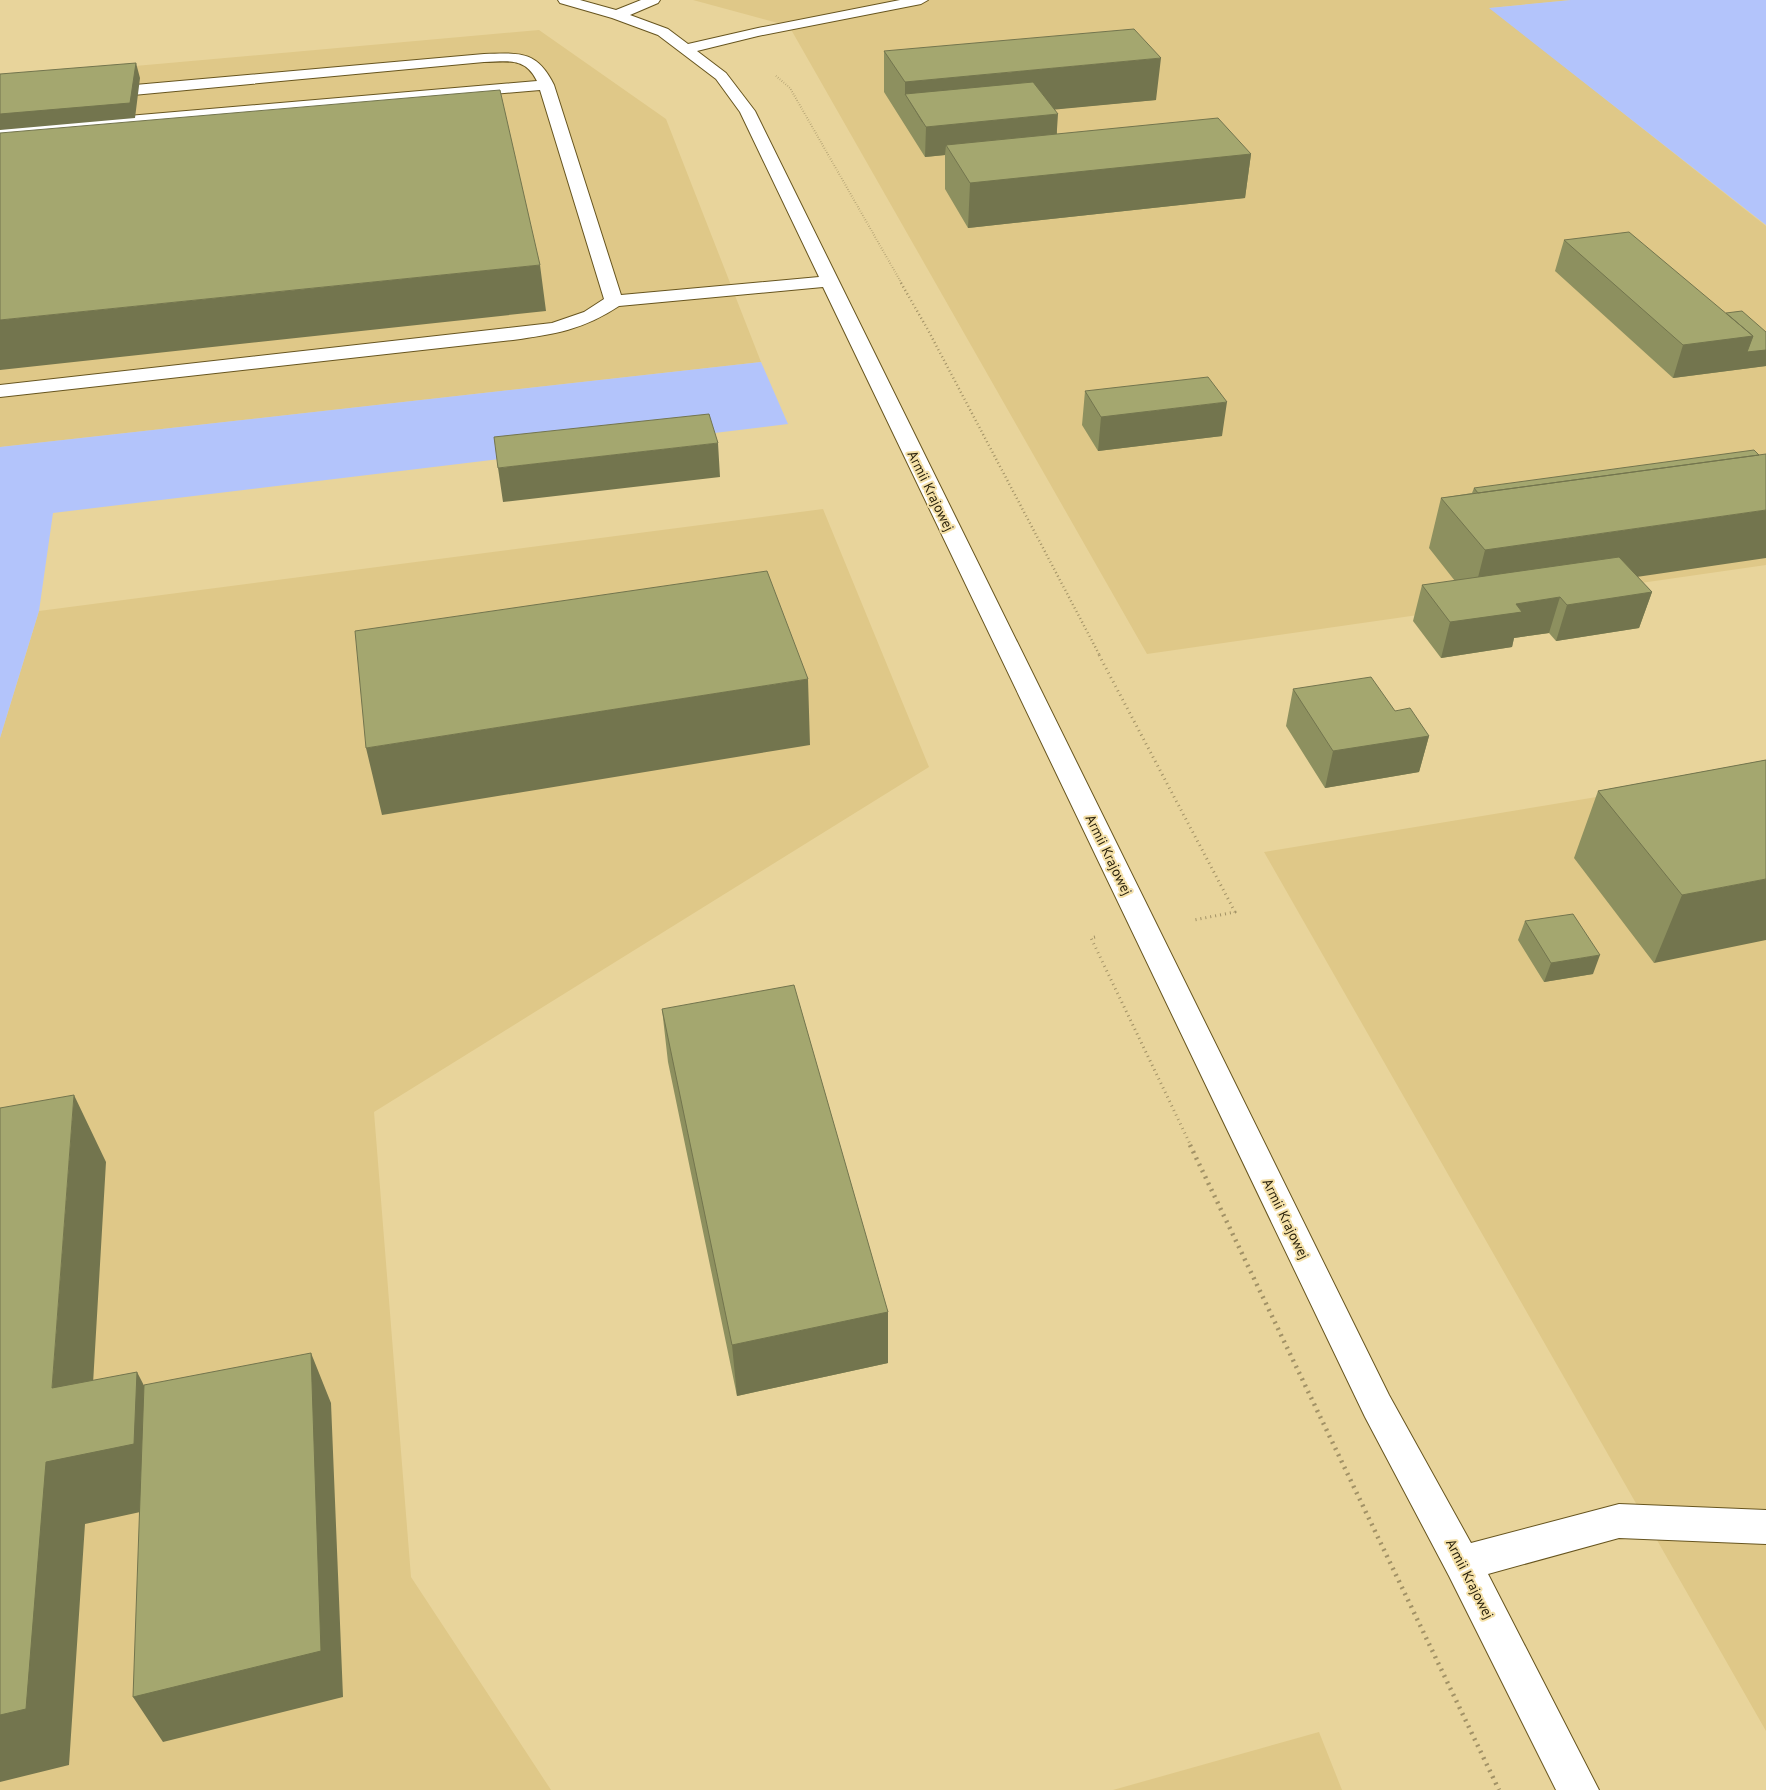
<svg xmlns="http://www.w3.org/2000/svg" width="1766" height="1790" viewBox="0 0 1766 1790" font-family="'PT Sans',sans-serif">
<rect width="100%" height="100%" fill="#e8d49b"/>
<path fill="#dfc888" d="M 693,0 L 1571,0 L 1490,8 L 1766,226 L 1766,565 L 1147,654 L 789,26 Z
M 539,30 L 666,119 L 761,362 L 0,447 L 0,78 Z
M 823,509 L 929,767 L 374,1112 L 411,1577 L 551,1790 L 0,1790 L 0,738 L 39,611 Z
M 1766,769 L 1766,1731 L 1264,852 Z
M 1319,1732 L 1342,1790 L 1113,1790 Z"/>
<path fill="#b3c4fb" d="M 1571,0 L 1766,0 L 1766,225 L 1489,8 Z
M 761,362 L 788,424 L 53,513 L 39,611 L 0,738 L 0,447 Z"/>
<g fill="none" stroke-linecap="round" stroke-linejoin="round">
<g stroke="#67551f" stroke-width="2">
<path id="minor" d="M 558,0 L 580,0 L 616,10 L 641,0 L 660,0 L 658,3 L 630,15 L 668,29 L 688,44 L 758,28 L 900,0 L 928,0 L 921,4 L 758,36 L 697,51 L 726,73 L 755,111 L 1389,1395 L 1471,1543 L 1619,1504 L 1766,1510 L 1766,1544 L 1619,1538 L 1488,1574 L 1599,1790 L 1556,1790 L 1449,1576 L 1365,1417 L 823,287 L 619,306 C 583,330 555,334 513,340 L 0,397 L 0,385 L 552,323 L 584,312 L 604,299 L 540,90 L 0,137 L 0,127 L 537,81 C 525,56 507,62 484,62 L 101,98 L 96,96 L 93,93 L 96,90 L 101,88 L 484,54 C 519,53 537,50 554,85 L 621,295 L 819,277 L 740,112 L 716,79 L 658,35 L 612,18 L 560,3 Z"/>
</g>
<path stroke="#a29266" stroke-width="2" stroke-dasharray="0.5 2" stroke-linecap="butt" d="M 776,76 L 790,88 L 902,284"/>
<path stroke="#a29266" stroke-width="2.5" stroke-dasharray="1 3" stroke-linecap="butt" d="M 901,283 L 928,330 L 1100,656"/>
<path stroke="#a29266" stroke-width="3" stroke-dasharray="1 4" stroke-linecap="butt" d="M 1099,655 L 1235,912 L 1194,920
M 1095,937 L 1091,938 L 1191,1146"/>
<path stroke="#a29266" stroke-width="4.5" stroke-dasharray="2 5" stroke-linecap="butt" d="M 1190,1145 L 1499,1790"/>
<use href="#minor" fill="#fff" fill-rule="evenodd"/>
</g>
<path fill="#8d905f" d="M 884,51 L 1156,100 L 1055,109 L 1057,134 L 1251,154 L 1245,198 L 968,228 L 945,189 L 945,155 L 925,157 L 884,92 Z
M 1564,240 L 1766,332 L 1766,366 L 1673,378 L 1555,271 Z
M 1085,391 L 1222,436 L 1098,451 L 1082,425 Z
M 1474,488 L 1637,577 L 1652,592 L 1639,628 L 1556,641 L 1549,633 L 1514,638 L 1512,647 L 1441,658 L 1413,621 L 1422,585 L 1455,581 L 1429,548 L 1441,498 L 1472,493 Z
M 1293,689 L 1395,711 L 1429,736 L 1419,772 L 1325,788 L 1286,726 Z
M 1766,760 L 1654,963 L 1574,858 L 1598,791 Z
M 1525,921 L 1593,974 L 1544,982 L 1518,940 Z
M 662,1009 L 888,1312 L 888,1363 L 737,1396 L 668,1062 Z"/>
<path fill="#73754e" d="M 1161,58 L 1156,100 L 922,122 L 905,94 L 905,82 Z
M 136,63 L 140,78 L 135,118 L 0,130 L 0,114 Z
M 1058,114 L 1056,144 L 946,145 L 945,155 L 925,157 L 926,127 Z
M 1251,154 L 1245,198 L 968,228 L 970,183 Z
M 540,265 L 546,311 L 0,370 L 0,320 Z
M 1753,336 L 1766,350 L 1766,366 L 1673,378 L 1683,345 Z
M 1227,402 L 1222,436 L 1098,451 L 1101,417 Z
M 718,443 L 720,477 L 503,502 L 498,468 Z
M 1766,510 L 1766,558 L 1472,601 L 1485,550 Z
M 1652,592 L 1639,628 L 1556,641 L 1567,605 Z
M 1560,597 L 1549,633 L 1514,638 L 1512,647 L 1441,658 L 1450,622 L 1516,604 Z
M 808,679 L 810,745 L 382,815 L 366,748 Z
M 1429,736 L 1419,772 L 1325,788 L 1333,751 Z
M 1766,879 L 1766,940 L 1654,963 L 1682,895 Z
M 1600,955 L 1593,974 L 1544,982 L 1551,963 Z
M 74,1095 L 106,1162 L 89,1452 L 52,1388 Z
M 888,1312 L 888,1363 L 737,1396 L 732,1345 Z
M 311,1353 L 331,1403 L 343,1697 L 163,1742 L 133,1697 Z
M 137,1372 L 170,1436 L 168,1506 L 85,1524 L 69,1765 L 0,1782 L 0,1715 L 46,1462 Z"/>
<path fill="#a4a76f" stroke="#73754e" d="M 1134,29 L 1161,58 L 905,82 L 884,51 Z
M 136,63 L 130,103 L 0,114 L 0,74 Z
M 1033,82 L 1058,114 L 926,127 L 905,94 Z
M 500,90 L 540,265 L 0,320 L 0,133 Z
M 1218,118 L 1251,154 L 970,183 L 946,145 Z
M 1629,232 L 1753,336 L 1683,345 L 1564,240 Z
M 1742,311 L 1766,332 L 1766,350 L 1747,352 L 1753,336 L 1726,313 Z
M 1208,377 L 1227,402 L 1101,417 L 1085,391 Z
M 709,414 L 718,443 L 498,468 L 494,437 Z
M 1754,450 L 1759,455 L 1478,493 L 1474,488 Z
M 1766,454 L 1766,510 L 1485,550 L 1441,498 Z
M 1619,557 L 1652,592 L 1567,605 L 1560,597 L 1516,604 L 1522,612 L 1450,622 L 1422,585 Z
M 767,571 L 808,679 L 366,748 L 355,631 Z
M 1371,677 L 1395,711 L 1410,708 L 1429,736 L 1333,751 L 1293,689 Z
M 1766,760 L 1766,879 L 1682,895 L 1598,791 Z
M 1573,914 L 1600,955 L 1551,963 L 1525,921 Z
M 794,985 L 888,1312 L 732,1345 L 662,1009 Z
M 74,1095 L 52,1388 L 137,1372 L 134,1444 L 46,1462 L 26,1709 L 0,1715 L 0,1108 Z
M 311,1353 L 321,1651 L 133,1697 L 144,1385 Z"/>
<g text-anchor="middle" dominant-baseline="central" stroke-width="4" stroke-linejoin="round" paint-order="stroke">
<g font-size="14" fill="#2a220c" stroke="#f5e1a8">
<text transform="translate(931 491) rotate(64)">Armii Krajowej</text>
<text transform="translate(1109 855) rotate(64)">Armii Krajowej</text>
<text transform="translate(1286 1219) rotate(64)">Armii Krajowej</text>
<text transform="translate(1470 1579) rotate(63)">Armii Krajowej</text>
</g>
</g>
</svg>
